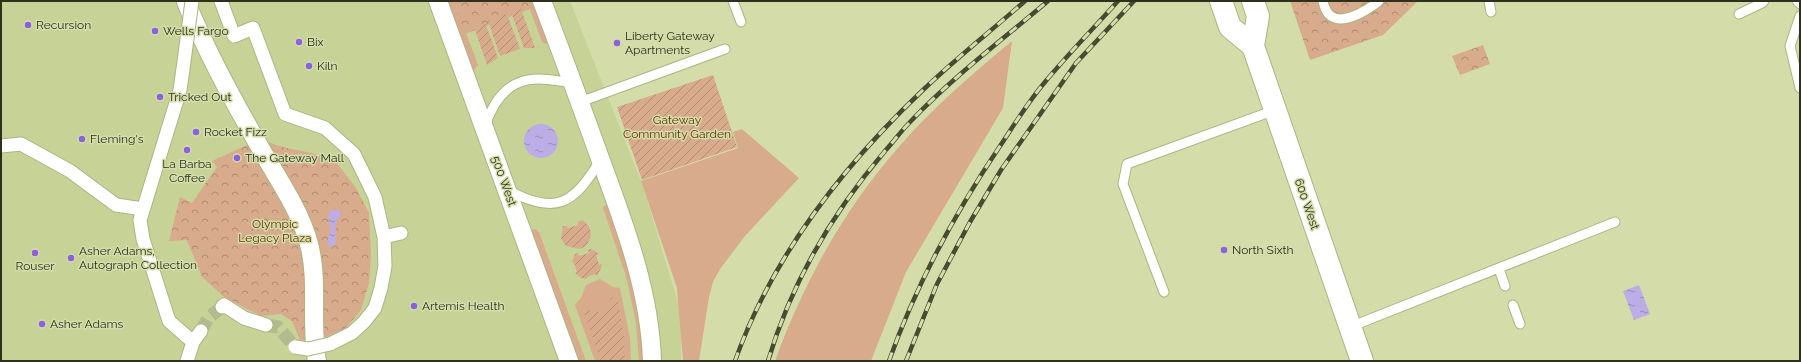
<svg xmlns="http://www.w3.org/2000/svg" width="1801" height="362" viewBox="0 0 1801 362" font-family="Raleway,sans-serif">
<defs>
<pattern id="park-crowns" width="20" height="18" patternUnits="userSpaceOnUse"><rect width="20" height="18" fill="#d7ab8c"/><path d="M2 6a3 3 0 1 1 6 0M12 15a3 3 0 1 1 6 0" fill="none" stroke="#af8c72"/></pattern>
<pattern id="garden-furrows" width="10" height="10" patternUnits="userSpaceOnUse"><rect width="10" height="10" fill="#d7ab8c"/><path d="M-1 1l2-2M0 10L10 0M9 11l2-2" fill="none" stroke="#af8c72"/></pattern>
<pattern id="water-ripples" width="26" height="14" patternUnits="userSpaceOnUse"><rect width="26" height="14" fill="#bcade6"/><path d="M2 4q2-2 4 0t4 0M15 11q2-2 4 0t4 0" fill="none" stroke="#998dba"/></pattern>
</defs>
<rect width="100%" height="100%" fill="#d4ddaa"/>
<path fill="#c7d297" d="M 1,1 L 570,1 L 641,181 L 681,312 L 681,361 L 1,361 Z"/>
<path fill="#d7ab8c" d="M 445,1 L 454,1 L 478,65 L 475,69 L 471,71 Z
M 527,1 L 536,1 L 551,42 L 546,44 L 542,42 Z
M 1012,41 L 1003,108 L 906,272 L 871,361 L 775,361 C 803,284 843,211 897,149 C 931,109 972,74 1012,41 Z
M 742,129 L 799,178 L 745,236 L 720,269 L 713,282 L 709,297 L 699,361 L 683,361 L 677,288 L 641,181 L 738,148 L 733,132 Z
M 610,203 L 635,275 L 647,361 L 639,361 L 636,323 L 626,276 L 603,208 L 604,206 Z
M 535,229 L 539,232 L 586,361 L 577,361 L 530,231 Z
M 600,279 L 613,287 L 620,288 L 630,338 L 631,361 L 595,361 L 575,305 L 581,298 L 586,285 Z"/>
<path fill="url(#park-crowns)" d="M 453,1 L 533,1 L 535,7 L 465,34 Z
M 1290,1 L 1418,1 L 1383,35 L 1310,60 Z
M 1483,45 L 1490,64 L 1460,75 L 1452,56 Z
M 263,140 L 282,147 L 312,153 L 336,162 L 356,188 L 369,213 L 371,256 L 369,283 L 361,310 L 346,328 L 315,342 L 300,340 L 292,321 L 281,314 L 261,316 L 224,297 L 202,277 L 187,240 L 169,241 L 180,197 L 192,203 L 217,167 L 212,161 L 256,141 Z"/>
<path fill="url(#garden-furrows)" d="M 521,9 L 535,48 L 524,48 L 511,12 Z
M 507,14 L 520,49 L 500,56 L 488,21 Z
M 485,22 L 498,58 L 487,65 L 474,27 Z
M 713,75 L 737,147 L 642,180 L 617,107 Z
M 582,220 C 595,228 593,243 580,249 L 566,246 L 561,239 L 563,226 L 567,226 L 568,228 L 578,225 L 578,222 Z
M 590,249 L 595,251 L 599,254 L 596,255 L 599,265 L 602,264 L 602,266 L 597,276 L 595,274 L 587,277 L 587,279 L 581,278 L 575,273 L 577,272 L 574,263 L 572,262 L 575,254 L 578,253 L 579,256 L 589,253 L 588,250 Z
M 617,296 L 624,336 L 625,361 L 601,361 L 583,309 L 585,308 C 598,315 607,313 611,298 Z"/>
<path fill="url(#water-ripples)" d="M524 141a17 17 0 1 1 34 0a17 17 0 1 1-34 0Z
M 332,210 L 338,210 L 341,214 L 336,222 L 335,245 L 331,247 L 327,243 L 329,235 L 331,231 L 328,215 Z
M 1639,285 L 1650,314 L 1634,320 L 1623,291 Z"/>
<g fill="none" stroke-linecap="round" stroke-linejoin="round">
<path stroke="#b2ba8e" stroke-width="13" stroke-dasharray="13 6" stroke-linecap="butt" d="M 266,325 L 278,327 L 295,347
M 201,331 L 208,318 L 222,307"/>
<g stroke="#abb583" stroke-width="11">
<path id="service" d="M 733,1 L 741,22
M 1323,1 C 1328,27 1349,20 1366,10 C 1370,7 1375,5 1379,1
M 1489,1 L 1491,12
M 1797,1 L 1800,4
M 1739,14 L 1762,3 L 1764,1
M 1800,16 L 1790,46 L 1800,88
M 580,102 L 725,49
M 486,126 C 486,119 492,110 495,104 C 515,72 542,78 573,83
M 508,190 C 555,216 575,204 600,160
M 1499,269 L 1505,286
M 1164,292 L 1123,184 L 1127,164 L 1275,110
M 1513,305 L 1520,324
M 1350,327 L 1615,222"/>
</g>
<g stroke="#abb583" stroke-width="15">
<path id="pedestrian" d="M 221,1 L 234,36 L 253,28 L 285,114 L 325,128 L 354,154 L 375,197 L 384,237 L 385,266 L 381,288 L 375,308 L 364,322 L 352,333 L 330,344
M 183,69 L 180,90 L 140,220 L 143,239 L 169,321 L 193,342 L 187,361
M 1,146 L 21,144 L 70,171 L 116,205 L 143,209
M 384,237 L 401,233
M 222,307 L 224,305 L 244,318 L 266,325
M 193,342 L 201,331"/>
</g>
<g stroke="#abb583" stroke-width="20">
<path id="minor" d="M 438,1 L 569,361
M 542,1 C 562,54 582,108 601,161 C 625,226 650,292 652,361
M 186,2 C 206,50 231,97 257,142 C 275,175 299,207 309,244 C 319,282 310,322 317,361"/>
</g>
<g stroke="#abb583" stroke-width="24">
<path id="tertiary" d="M 1221,1 L 1230,27 L 1253,46
M 1253,1 L 1258,16 L 1253,46 L 1362,361"/>
</g>
<use href="#service" stroke="#fff" stroke-width="9"/>
<use href="#pedestrian" stroke="#fff" stroke-width="13"/>
<use href="#minor" stroke="#fff" stroke-width="18"/>
<use href="#tertiary" stroke="#fff" stroke-width="22"/>
<g stroke="#464b32" stroke-width="4.5">
<path id="rail" d="M 735,361 C 772,257 843,166 923,90 C 955,59 991,31 1025,1
M 768,361 C 791,284 833,212 885,151 C 894,141 902,130 911,121 C 953,77 1002,40 1048,1
M 889,361 C 916,285 955,213 1000,146 C 1014,125 1028,102 1045,82 C 1068,54 1094,28 1118,1
M 906,361 L 937,284 L 970,222 L 1001,170 L 1076,63 L 1134,1"/>
</g>
<use href="#rail" stroke="#d4ddaa" stroke-width="3" stroke-dasharray="9" stroke-linecap="butt"/>
<g stroke="#abb583" stroke-width="15" stroke-linecap="butt">
<path id="pedestrian-bridge" d="M 183,69 L 192,1
M 295,347 L 308,349 L 330,344"/>
</g>
<use href="#pedestrian-bridge" stroke="#fff" stroke-width="13"/>
</g>
<g fill="#8c61dc" stroke="#d4ddaa" stroke-width="1.5">
<circle cx="28" cy="25" r="4"/>
<circle cx="155" cy="31" r="4"/>
<circle cx="299" cy="42" r="4"/>
<circle cx="617" cy="43" r="4"/>
<circle cx="309" cy="66" r="4"/>
<circle cx="160" cy="97" r="4"/>
<circle cx="196" cy="132" r="4"/>
<circle cx="82" cy="139" r="4"/>
<circle cx="187" cy="150" r="4"/>
<circle cx="237" cy="158" r="4"/>
<circle cx="1224" cy="250" r="4"/>
<circle cx="35" cy="253" r="4"/>
<circle cx="71" cy="258" r="4"/>
<circle cx="414" cy="306" r="4"/>
<circle cx="42" cy="324" r="4"/>
</g>
<g text-anchor="middle" dominant-baseline="central" stroke-width="3" stroke-linejoin="round" paint-order="stroke">
<g font-size="12" fill="#2c301c" stroke="#d4ddaa" text-anchor="start">
<text x="36" y="25">Recursion</text>
<text x="163" y="31">Wells Fargo</text>
<text x="625" y="36">Liberty Gateway<tspan x="625" dy="14">Apartments</tspan></text>
<text x="307" y="42">Bix</text>
<text x="317" y="66">Kiln</text>
<text x="168" y="97">Tricked Out</text>
<text x="204" y="132">Rocket Fizz</text>
<text x="90" y="139">Fleming's</text>
<text x="245" y="158">The Gateway Mall</text>
<text x="187" y="164" text-anchor="middle">La Barba<tspan x="187" dy="14">Coffee</tspan></text>
<text x="1232" y="250">North Sixth</text>
<text x="79" y="251">Asher Adams,<tspan x="79" dy="14">Autograph Collection</tspan></text>
<text x="35" y="266" text-anchor="middle">Rouser</text>
<text x="422" y="306">Artemis Health</text>
<text x="50" y="324">Asher Adams</text>
</g>
<g font-size="12" fill="#643303" stroke="#d4ddaa">
<text x="677" y="120">Gateway<tspan x="677" dy="14">Community Garden</tspan></text>
<text x="275" y="224">Olympic<tspan x="275" dy="14">Legacy Plaza</tspan></text>
</g>
<g font-size="12" fill="#2c301c" stroke="#d4ddaa">
<text transform="translate(504 181) rotate(70)">500 West</text>
<text transform="translate(1307 204) rotate(71)">600 West</text>
</g>
</g>
<rect width="1801" height="362" fill="none" stroke="#2c301c" stroke-width="4"/>
</svg>
